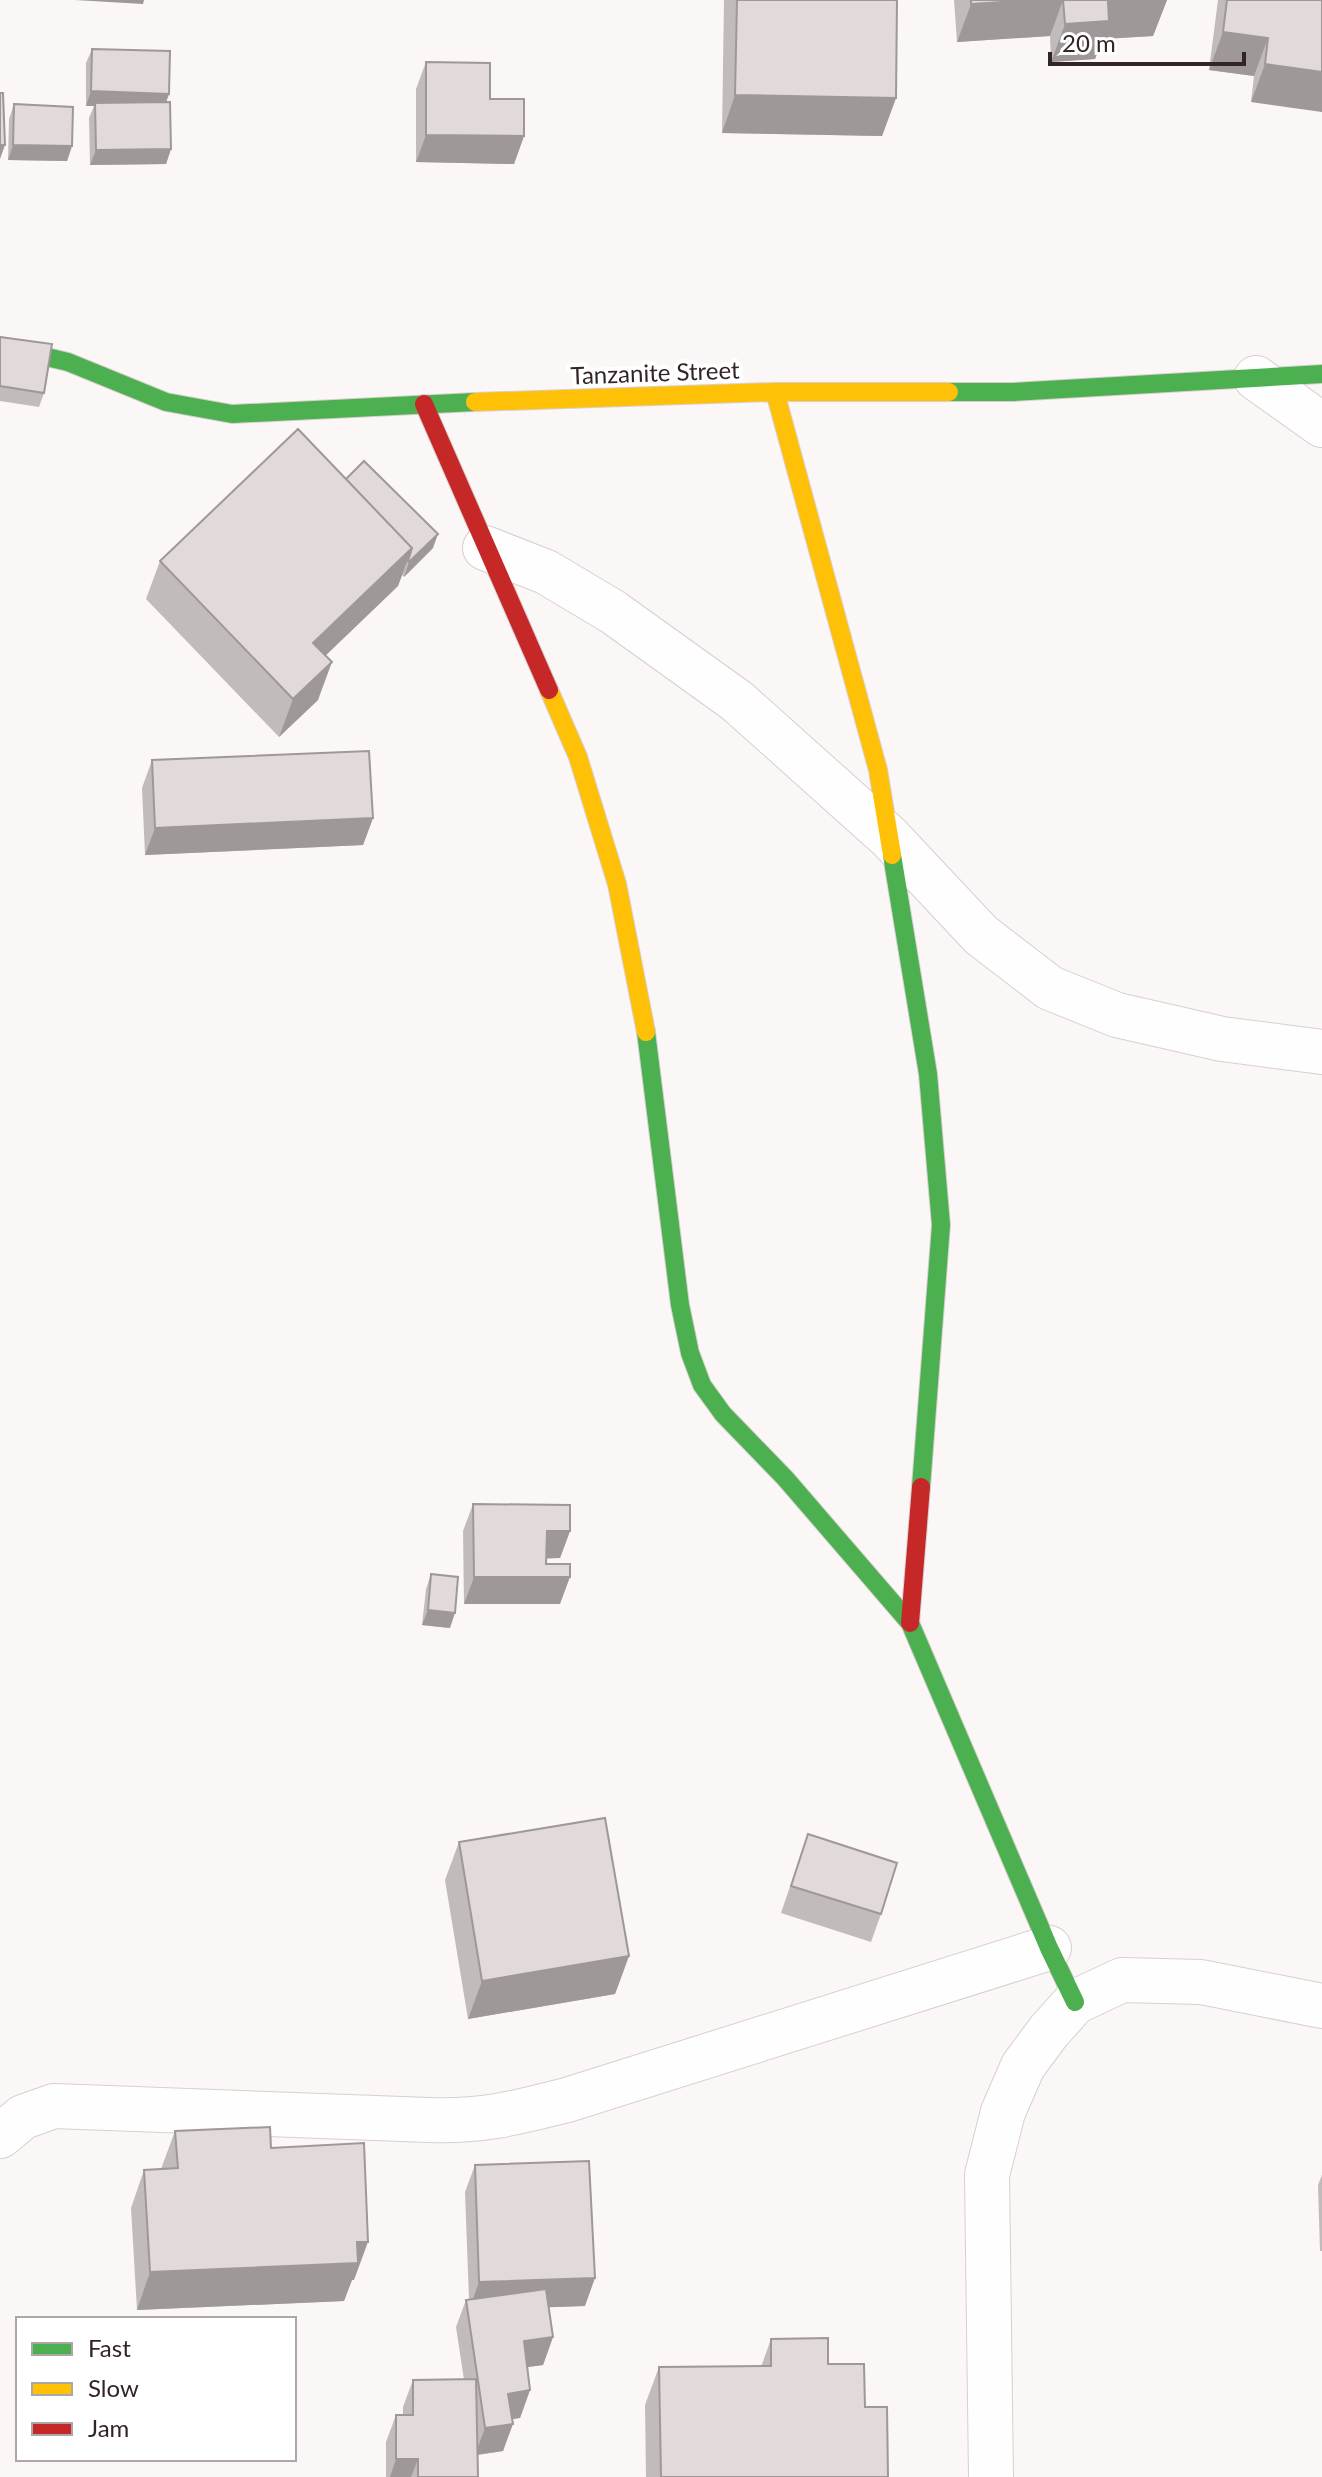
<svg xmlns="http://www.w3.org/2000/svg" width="1322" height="2477" viewBox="0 0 1322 2477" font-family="Lato,sans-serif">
<rect width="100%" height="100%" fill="#fbf7f7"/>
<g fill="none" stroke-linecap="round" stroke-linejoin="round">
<g stroke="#d8cfcf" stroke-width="46">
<path id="street" d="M 1256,378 L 1322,425
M 485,548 L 546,572 L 613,612 L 737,701 L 889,837 L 981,935 L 1050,988 L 1117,1015 L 1222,1039 L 1322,1052
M 0,2136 L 23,2117 L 54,2106 L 429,2120 C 482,2122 516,2113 567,2100 L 1049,1948
M 991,2477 L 987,2175 L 1003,2112 L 1023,2066 L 1049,2031 L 1075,2002 L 1122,1980 L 1201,1982 L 1322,2006"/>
</g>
<g stroke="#d8cfcf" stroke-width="20">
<path id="fast" d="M 0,346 L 68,362 L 166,402 L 232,414 L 475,402
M 949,392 L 1013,392 L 1322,374
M 892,855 L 928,1074 L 941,1225 L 921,1487
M 646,1032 L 680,1305 L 690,1353 L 702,1385 L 723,1414 L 785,1478 L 910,1623 L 1049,1948 L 1075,2002"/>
</g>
<g stroke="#d8cfcf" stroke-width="20">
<path id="slow" d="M 775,392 L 878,770 L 892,855
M 475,402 L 775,392 L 949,392
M 549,690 L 578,757 L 617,884 L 646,1032"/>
</g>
<g stroke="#d8cfcf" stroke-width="20">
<path id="jam" d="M 424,404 L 549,690
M 910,1623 L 921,1487"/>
</g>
<use href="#street" stroke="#fefefe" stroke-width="44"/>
<use href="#fast" stroke="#4caf50" stroke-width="18"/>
<use href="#slow" stroke="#ffc107" stroke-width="18"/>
<use href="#jam" stroke="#c62828" stroke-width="18"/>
</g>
<path fill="#c2bbbb" d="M 724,0 L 897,0 L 896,98 L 882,136 L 722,133 Z
M 954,0 L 1167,0 L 1153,36 L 1103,39 L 1095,59 L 1051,62 L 1050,36 L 957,42 Z
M 1218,0 L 1322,0 L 1251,102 L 1254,76 L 1209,70 Z
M 92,49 L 169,94 L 166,102 L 171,149 L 166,164 L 90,165 L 89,118 L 94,106 L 86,106 L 86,63 Z
M 426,62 L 490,99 L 524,136 L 514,164 L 416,162 L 416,89 Z
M 14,104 L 72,146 L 67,161 L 8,160 L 9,119 Z
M 0,337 L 44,393 L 39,407 L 0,401 Z
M 346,479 L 433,548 L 404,577 L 402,575 L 398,586 L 325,656 L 318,700 L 279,737 L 146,599 L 160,561 Z
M 152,760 L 373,818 L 363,845 L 145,855 L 142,788 Z
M 473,1504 L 570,1531 L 560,1558 L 546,1558 L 546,1564 L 560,1604 L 464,1604 L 463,1531 Z
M 431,1574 L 450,1628 L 422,1625 L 426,1589 Z
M 808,1834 L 881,1914 L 871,1942 L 781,1913 Z
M 459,1842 L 629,1956 L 615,1994 L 468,2019 L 445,1880 Z
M 175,2131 L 271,2148 L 354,2280 L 352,2280 L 344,2301 L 137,2310 L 131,2208 L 144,2170 L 161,2169 Z
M 475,2165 L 585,2306 L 549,2307 L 553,2337 L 543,2365 L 527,2367 L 530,2390 L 520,2418 L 512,2419 L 503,2451 L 478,2455 L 478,2477 L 386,2477 L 386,2442 L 396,2415 L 403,2415 L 403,2407 L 413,2380 L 464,2380 L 456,2327 L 466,2300 L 469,2299 L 465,2192 Z
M 1322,2175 L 1322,2251 L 1320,2251 L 1318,2185 Z
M 771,2339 L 828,2364 L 865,2407 L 888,2477 L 646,2477 L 645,2405 L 659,2367 L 761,2367 Z"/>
<path fill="#9e9898" d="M 75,0 L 144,0 L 143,4 Z
M 1036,0 L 1063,0 L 1050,36 L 957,42 L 971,4 Z
M 1136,0 L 1167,0 L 1153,36 L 1103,39 L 1095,59 L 1051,62 L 1065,24 L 1108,2 Z
M 1223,32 L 1268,38 L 1254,76 L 1209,70 Z
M 1265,64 L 1322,72 L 1322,112 L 1251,102 Z
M 91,91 L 169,94 L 164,108 L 95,103 L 94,106 L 86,106 Z
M 735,95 L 896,98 L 882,136 L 722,133 Z
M 426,135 L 524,136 L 514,164 L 416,162 Z
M 0,145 L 5,145 L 0,159 Z
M 13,145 L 72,146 L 67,161 L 8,160 Z
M 171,149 L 166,164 L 90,165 L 96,150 Z
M 438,534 L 433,548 L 404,577 L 409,562 Z
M 412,548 L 398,586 L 299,681 L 313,643 Z
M 332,662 L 318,700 L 279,737 L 293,699 Z
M 373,818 L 363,845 L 145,855 L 155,828 Z
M 547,1531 L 570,1531 L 560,1558 L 537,1559 Z
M 474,1577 L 570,1577 L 560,1604 L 464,1604 Z
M 428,1610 L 455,1613 L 450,1628 L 422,1625 Z
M 629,1956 L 615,1994 L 468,2019 L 482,1981 Z
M 357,2242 L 368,2242 L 354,2280 L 352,2280 L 344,2301 L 137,2310 L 150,2272 Z
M 595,2278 L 585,2306 L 469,2310 L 479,2282 Z
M 553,2337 L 543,2365 L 514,2369 L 524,2341 Z
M 530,2390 L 520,2418 L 498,2421 L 508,2394 Z
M 513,2424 L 503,2451 L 475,2455 L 485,2428 Z
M 396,2459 L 418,2459 L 411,2477 L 390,2477 Z"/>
<path fill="#e2d9d9" stroke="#9e9898" stroke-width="2" d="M 737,0 L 897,0 L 896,98 L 735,95 Z
M 971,0 L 1036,0 L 971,4 Z
M 1063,0 L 1136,0 L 1108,2 L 1109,21 L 1065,24 Z
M 1227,0 L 1322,0 L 1322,72 L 1265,64 L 1268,38 L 1223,32 Z
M 92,49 L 170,51 L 169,94 L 91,91 Z
M 426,62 L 490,63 L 490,99 L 524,99 L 524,136 L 426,135 Z
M 0,93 L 3,93 L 5,145 L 0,145 Z
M 170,102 L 171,149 L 96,150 L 95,103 Z
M 14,104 L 73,107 L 72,146 L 13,145 Z
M 0,337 L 52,344 L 44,393 L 0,386 Z
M 298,429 L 412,548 L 313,643 L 332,662 L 293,699 L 160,561 Z
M 364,461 L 438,534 L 409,562 L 408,561 L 412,548 L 346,479 Z
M 369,751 L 373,818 L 155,828 L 152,760 Z
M 473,1504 L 570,1505 L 570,1531 L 547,1531 L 546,1564 L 570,1564 L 570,1577 L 474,1577 Z
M 431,1574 L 458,1577 L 455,1613 L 428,1610 Z
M 605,1818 L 629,1956 L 482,1981 L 459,1842 Z
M 808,1834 L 897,1863 L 881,1914 L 791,1886 Z
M 270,2127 L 271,2148 L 364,2143 L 368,2242 L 357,2242 L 358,2263 L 150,2272 L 144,2170 L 178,2168 L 175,2131 Z
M 589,2161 L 595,2278 L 479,2282 L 475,2165 Z
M 546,2289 L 553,2337 L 524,2341 L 530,2390 L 508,2394 L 513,2424 L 485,2428 L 466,2300 Z
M 828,2338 L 828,2364 L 864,2364 L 865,2407 L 887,2407 L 888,2477 L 661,2477 L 659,2367 L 771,2366 L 771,2339 Z
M 476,2379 L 478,2477 L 418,2477 L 418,2459 L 396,2459 L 396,2415 L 413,2415 L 413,2380 Z"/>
<g text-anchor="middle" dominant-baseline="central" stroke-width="8" stroke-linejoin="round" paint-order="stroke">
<g font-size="24" fill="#332426" stroke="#fff">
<text transform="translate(655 372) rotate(-2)">Tanzanite Street</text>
</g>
</g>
<rect x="16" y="2317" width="280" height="144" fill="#ffffff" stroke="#ada7a8" stroke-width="2"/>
<rect x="32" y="2343" width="40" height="12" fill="#4caf50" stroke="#ada7a8" stroke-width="2"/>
<text x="88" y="2357" font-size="24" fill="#332426">Fast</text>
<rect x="32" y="2383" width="40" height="12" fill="#ffc107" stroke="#ada7a8" stroke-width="2"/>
<text x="88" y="2397" font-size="24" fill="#332426">Slow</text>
<rect x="32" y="2423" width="40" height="12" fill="#c62828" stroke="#ada7a8" stroke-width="2"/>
<text x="88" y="2437" font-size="24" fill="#332426">Jam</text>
<path d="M1050 52v12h194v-12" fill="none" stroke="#332426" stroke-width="4"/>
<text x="1062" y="52" font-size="24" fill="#332426" stroke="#ffffff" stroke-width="6" paint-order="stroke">20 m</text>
</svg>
